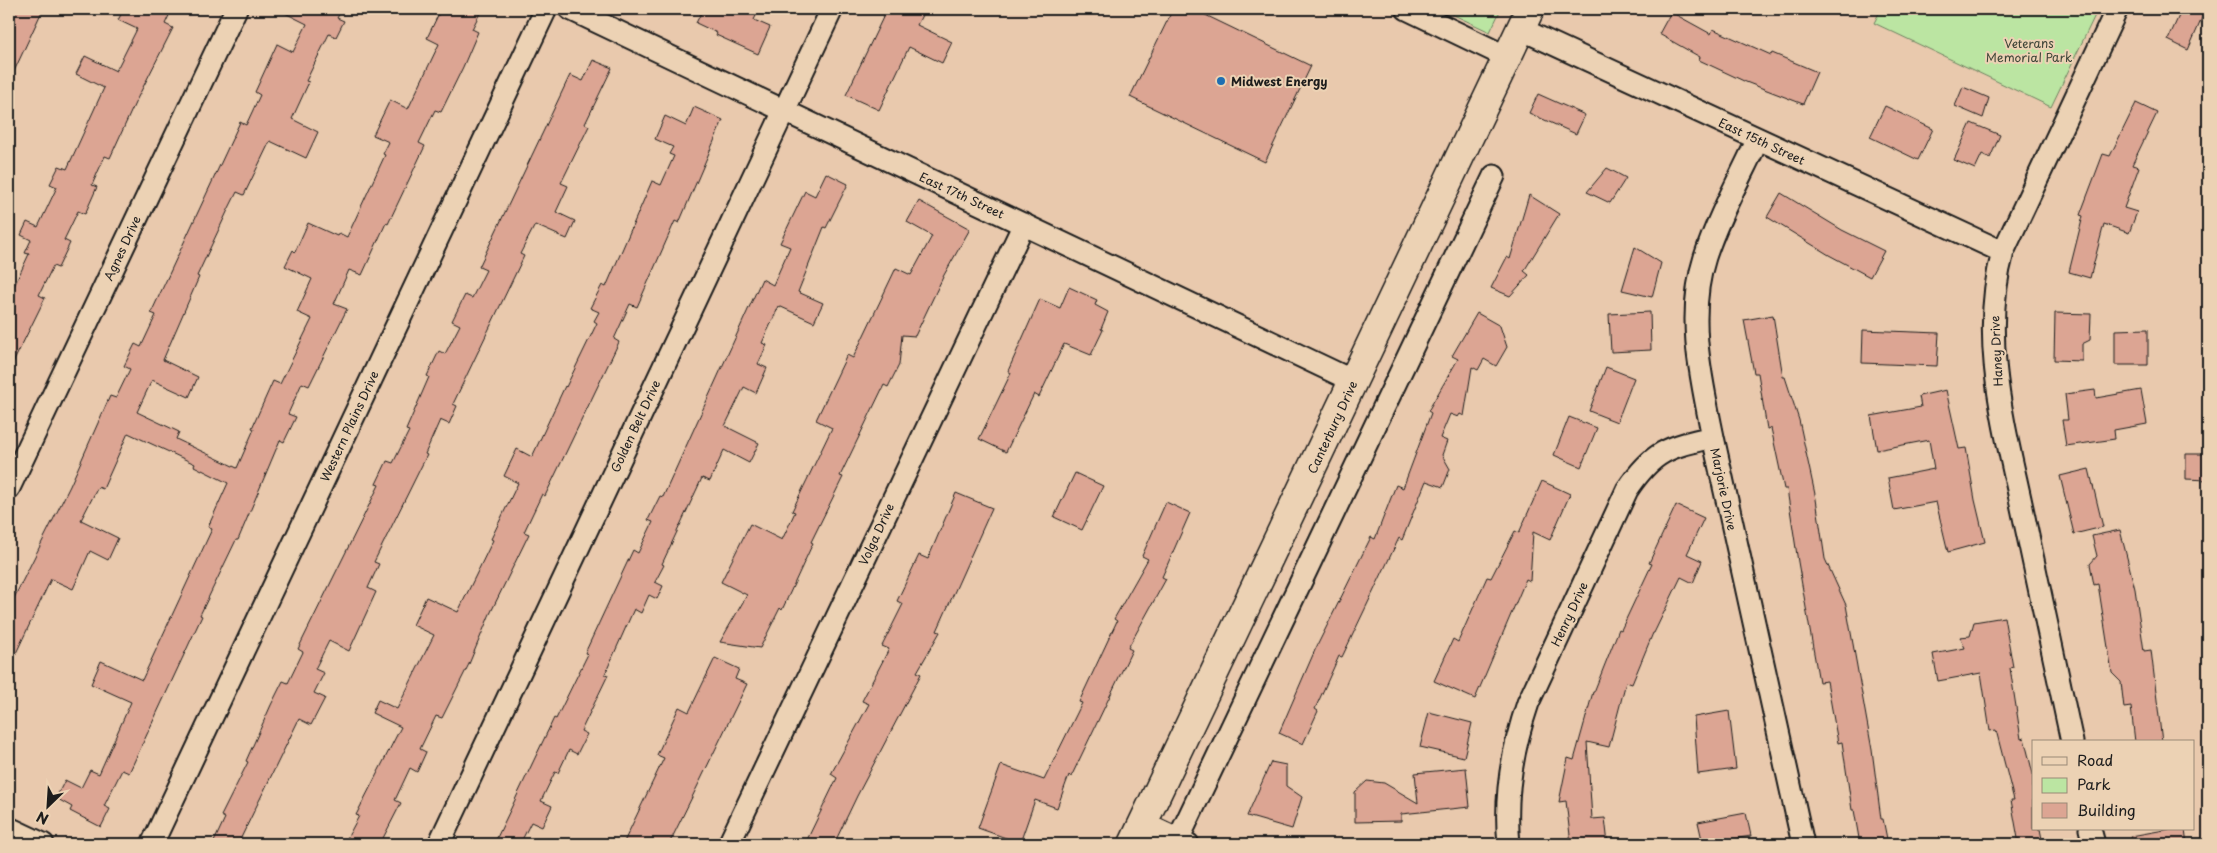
<svg xmlns="http://www.w3.org/2000/svg" width="2217" height="853" viewBox="0 0 2217 853" font-family="'Playpen Sans',sans-serif">
<rect width="100%" height="100%" fill="#e9c9ad"/>
<filter id="ink" filterUnits="userSpaceOnUse"><feTurbulence type="fractalNoise" baseFrequency=".02" numOctaves="2"/><feDisplacementMap in="SourceGraphic" scale="10" xChannelSelector="R" yChannelSelector="G"/><feConvolveMatrix kernelMatrix="1 2 1 2 8 2 1 2 1" color-interpolation-filters="sRGB"/></filter>
<g filter="url(#ink)">
<path fill="#bbe5a2" stroke="#6c805f" d="M 1441,9 L 1501,9 L 1490,32 Z
M 1881,9 L 2098,9 L 2051,107 L 1874,23 Z"/>
<path fill="#dca593" stroke="#1c1c1c" d="M 9,9 L 43,9 L 9,82 Z
M 124,9 L 172,9 L 165,24 L 173,28 L 135,103 L 110,158 L 105,156 L 92,185 L 97,187 L 85,214 L 78,211 L 64,240 L 70,243 L 58,268 L 53,266 L 39,295 L 45,298 L 9,371 L 9,297 L 29,254 L 25,253 L 31,240 L 21,235 L 27,222 L 38,227 L 57,187 L 50,184 L 59,166 L 67,169 L 104,88 L 76,74 L 85,56 L 116,71 L 137,29 L 118,20 Z
M 277,9 L 342,9 L 337,18 L 344,21 L 336,37 L 329,34 L 306,81 L 309,82 L 292,119 L 318,132 L 306,158 L 270,141 L 244,195 L 237,192 L 227,212 L 197,276 L 199,277 L 163,360 L 198,377 L 189,397 L 152,380 L 137,412 L 179,432 L 176,439 L 237,468 L 254,429 L 252,428 L 273,381 L 280,384 L 312,319 L 297,312 L 312,279 L 285,266 L 293,250 L 295,252 L 308,223 L 337,236 L 339,233 L 347,237 L 385,155 L 383,154 L 389,142 L 373,135 L 390,100 L 408,109 L 439,44 L 427,38 L 441,9 L 482,9 L 472,29 L 478,32 L 463,67 L 441,112 L 435,110 L 419,143 L 425,146 L 388,224 L 386,223 L 362,275 L 349,270 L 334,304 L 347,309 L 309,386 L 302,383 L 288,414 L 296,417 L 284,442 L 280,440 L 238,540 L 236,540 L 200,615 L 202,616 L 129,773 L 122,770 L 104,806 L 110,809 L 101,827 L 70,811 L 72,807 L 56,798 L 65,780 L 81,788 L 90,770 L 99,774 L 131,702 L 91,684 L 101,661 L 142,680 L 212,529 L 208,527 L 228,483 L 194,466 L 195,464 L 128,433 L 103,489 L 98,487 L 81,520 L 118,538 L 108,560 L 90,551 L 73,589 L 51,579 L 9,668 L 9,608 L 70,486 L 110,396 L 116,398 L 130,369 L 124,366 L 135,344 L 141,347 L 156,315 L 151,313 L 240,122 L 246,125 L 260,95 L 255,92 L 277,44 L 293,52 L 307,24 Z
M 703,9 L 759,9 L 754,20 L 770,27 L 758,54 L 716,35 L 717,33 L 696,23 Z
M 887,9 L 925,9 L 917,25 L 952,42 L 942,63 L 909,47 L 879,110 L 846,95 Z
M 1173,9 L 1193,9 L 1311,66 L 1265,162 L 1130,97 Z
M 2182,9 L 2206,9 L 2188,50 L 2168,40 Z
M 1671,12 L 1711,34 L 1713,29 L 1771,55 L 1772,53 L 1817,72 L 1803,104 L 1746,82 L 1699,60 L 1700,57 L 1659,34 Z
M 593,60 L 612,68 L 585,124 L 589,126 L 561,183 L 568,186 L 556,212 L 575,221 L 567,239 L 535,225 L 520,254 L 524,256 L 453,404 L 457,406 L 449,424 L 440,420 L 425,454 L 427,455 L 374,562 L 379,564 L 368,588 L 376,592 L 349,651 L 329,641 L 315,669 L 324,673 L 314,693 L 325,698 L 311,725 L 299,719 L 238,844 L 213,844 L 225,818 L 221,816 L 248,762 L 246,761 L 271,705 L 283,681 L 288,683 L 303,652 L 298,649 L 379,485 L 376,484 L 387,461 L 393,463 L 409,431 L 406,430 L 429,377 L 427,376 L 439,351 L 445,354 L 460,325 L 452,321 L 465,295 L 472,298 L 486,270 L 479,267 L 570,75 L 583,81 Z
M 1963,87 L 1989,98 L 1983,118 L 1955,106 Z
M 1538,94 L 1585,115 L 1576,134 L 1529,113 Z
M 2136,103 L 2157,113 L 2132,165 L 2139,167 L 2124,208 L 2137,212 L 2129,233 L 2104,224 L 2090,278 L 2069,272 L 2083,216 L 2080,215 L 2103,154 L 2110,156 Z
M 1885,106 L 1933,129 L 1918,160 L 1870,137 Z
M 694,107 L 723,120 L 679,223 L 675,221 L 637,307 L 630,304 L 614,339 L 619,342 L 545,496 L 542,494 L 524,532 L 529,534 L 489,616 L 469,664 L 442,718 L 436,716 L 420,749 L 426,752 L 417,772 L 410,768 L 395,800 L 401,803 L 380,844 L 344,844 L 359,816 L 356,815 L 401,727 L 372,713 L 378,700 L 397,709 L 434,635 L 413,625 L 426,597 L 458,612 L 493,540 L 491,539 L 518,483 L 504,476 L 517,449 L 532,457 L 565,386 L 566,387 L 597,323 L 594,321 L 599,312 L 590,308 L 602,285 L 606,287 L 652,181 L 661,185 L 674,156 L 669,154 L 673,147 L 655,139 L 665,116 L 686,126 Z
M 1971,123 L 2000,135 L 1990,158 L 1982,154 L 1975,169 L 1954,160 Z
M 1607,168 L 1626,178 L 1610,203 L 1587,192 Z
M 826,173 L 848,184 L 826,228 L 824,227 L 798,292 L 823,303 L 814,322 L 779,306 L 762,343 L 767,345 L 758,364 L 767,368 L 756,393 L 744,387 L 725,426 L 759,443 L 749,463 L 724,450 L 710,481 L 702,478 L 662,564 L 664,565 L 655,582 L 663,586 L 657,599 L 649,595 L 641,613 L 634,609 L 605,674 L 608,675 L 581,731 L 587,734 L 577,754 L 569,750 L 558,773 L 555,772 L 541,801 L 552,806 L 542,827 L 531,822 L 520,844 L 494,844 L 554,718 L 556,719 L 588,654 L 585,653 L 633,550 L 638,553 L 653,522 L 648,520 L 660,496 L 663,497 L 762,279 L 773,285 L 790,247 L 780,243 L 805,191 L 815,196 Z
M 1781,193 L 1842,230 L 1884,251 L 1870,277 L 1829,255 L 1767,217 Z
M 1529,195 L 1559,214 L 1524,271 L 1529,275 L 1510,296 L 1491,288 L 1507,257 L 1510,259 Z
M 919,201 L 970,229 L 944,275 L 915,336 L 902,335 L 899,365 L 888,387 L 884,385 L 840,476 L 843,477 L 811,542 L 813,543 L 782,610 L 780,608 L 760,648 L 720,642 L 747,595 L 721,582 L 750,524 L 782,540 L 795,512 L 792,511 L 832,428 L 816,420 L 847,355 L 853,358 L 896,268 L 911,275 L 932,236 L 907,222 Z
M 1635,247 L 1661,263 L 1652,297 L 1622,290 Z
M 1069,287 L 1097,300 L 1095,305 L 1108,312 L 1101,329 L 1103,330 L 1091,355 L 1064,344 L 1039,397 L 1034,394 L 1006,452 L 979,439 L 1011,373 L 1008,371 L 1040,299 L 1060,308 Z
M 1650,312 L 1651,350 L 1611,352 L 1609,314 Z
M 1477,313 L 1500,326 L 1507,347 L 1496,366 L 1484,359 L 1478,370 L 1472,367 L 1464,416 L 1460,414 L 1458,417 L 1450,414 L 1440,438 L 1447,441 L 1442,455 L 1450,469 L 1443,487 L 1426,481 L 1402,540 L 1399,538 L 1342,657 L 1339,656 L 1315,709 L 1318,711 L 1303,744 L 1279,733 L 1315,650 L 1371,537 L 1375,539 L 1396,485 L 1403,488 L 1431,413 L 1428,411 L 1458,359 L 1452,356 Z
M 2055,313 L 2091,314 L 2090,340 L 2082,344 L 2082,361 L 2054,360 Z
M 1773,315 L 1783,377 L 1785,377 L 1799,420 L 1816,499 L 1825,559 L 1846,605 L 1872,750 L 1881,819 L 1883,819 L 1888,844 L 1860,844 L 1854,810 L 1852,810 L 1842,742 L 1838,743 L 1827,681 L 1819,682 L 1798,562 L 1787,489 L 1784,489 L 1771,428 L 1767,429 L 1758,373 L 1754,373 L 1744,320 Z
M 2148,329 L 2148,365 L 2115,365 L 2115,330 Z
M 1863,330 L 1939,333 L 1937,366 L 1862,363 Z
M 1606,367 L 1634,378 L 1617,422 L 1589,411 Z
M 1946,390 L 1959,449 L 1966,448 L 1975,500 L 1985,542 L 1948,552 L 1936,502 L 1894,510 L 1888,478 L 1934,469 L 1929,440 L 1877,450 L 1871,416 L 1921,407 L 1919,396 Z
M 2095,390 L 2096,398 L 2141,390 L 2147,424 L 2114,430 L 2115,439 L 2066,446 L 2062,420 L 2068,420 L 2065,394 Z
M 1569,417 L 1597,428 L 1581,467 L 1554,455 Z
M 2186,454 L 2208,454 L 2208,480 L 2186,479 Z
M 2089,469 L 2103,527 L 2074,534 L 2060,476 Z
M 1075,473 L 1103,486 L 1082,530 L 1054,517 Z
M 1542,481 L 1570,494 L 1550,540 L 1533,532 L 1530,581 L 1526,579 L 1475,699 L 1434,681 L 1453,639 L 1458,642 L 1487,577 L 1491,578 L 1515,531 L 1519,533 Z
M 956,493 L 992,508 L 937,631 L 940,632 L 917,672 L 921,674 L 857,796 L 834,844 L 805,844 L 837,778 L 831,774 L 869,704 L 862,701 L 889,649 L 882,646 L 903,604 L 897,601 L 919,555 L 928,559 Z
M 1166,502 L 1190,513 L 1162,577 L 1166,579 L 1128,648 L 1132,650 L 1071,777 L 1069,775 L 1057,808 L 1035,800 L 1020,843 L 978,828 L 1001,765 L 1044,780 L 1082,703 L 1079,702 L 1117,621 L 1114,619 L 1148,559 L 1142,556 Z
M 1676,505 L 1704,518 L 1687,554 L 1702,561 L 1693,583 L 1681,577 L 1654,633 L 1653,633 L 1632,684 L 1626,682 L 1609,747 L 1587,742 L 1592,819 L 1605,818 L 1608,844 L 1571,844 L 1566,801 L 1559,802 L 1568,758 L 1574,760 L 1593,692 L 1594,692 L 1619,629 L 1621,630 L 1652,564 L 1649,563 Z
M 2120,530 L 2135,589 L 2144,651 L 2151,650 L 2162,742 L 2135,742 L 2131,707 L 2124,708 L 2121,682 L 2112,673 L 2098,584 L 2094,585 L 2090,564 L 2097,556 L 2092,536 Z
M 2004,617 L 2013,667 L 2010,668 L 2021,739 L 2024,738 L 2033,774 L 2033,829 L 2040,829 L 2043,844 L 2019,844 L 2011,800 L 2014,800 L 1996,730 L 1990,731 L 1981,673 L 1938,681 L 1933,654 L 1965,648 L 1960,637 L 1970,636 L 1974,622 Z
M 715,658 L 739,669 L 735,679 L 747,684 L 702,777 L 669,844 L 623,844 L 664,758 L 657,755 L 679,707 L 689,712 Z
M 1729,711 L 1736,769 L 1698,774 L 1694,717 Z
M 1429,712 L 1472,723 L 1464,757 L 1420,747 Z
M 1271,762 L 1286,765 L 1286,786 L 1302,797 L 1292,829 L 1247,816 Z
M 1466,768 L 1470,807 L 1401,814 L 1401,821 L 1355,822 L 1355,792 L 1367,781 L 1384,783 L 1418,803 L 1415,773 Z
M 1746,813 L 1751,836 L 1703,844 L 1698,822 Z
M 2170,829 L 2185,829 L 2187,844 L 2132,844 L 2131,836 Z"/>
<g fill="none" stroke-linecap="round" stroke-linejoin="round">
<g stroke="#1c1c1c" stroke-width="25">
<path id="minor" d="M 570,9 L 1353,381
M 1407,9 L 1507,57
M 1521,29 L 2003,252
M 1758,139 C 1740,178 1718,217 1705,257 C 1686,316 1701,378 1713,437 L 1803,844
M 9,488 L 236,9
M 2072,742 C 2056,669 2041,595 2025,522 C 2007,434 1978,342 2003,252 L 2117,9
M 1143,823 L 1188,844
M 9,828 L 43,844
M 2090,829 L 2094,844
M 152,844 L 546,9
M 439,844 L 832,9
M 729,844 L 1024,224
M 1176,844 L 1494,176
M 1509,844 C 1504,795 1512,750 1528,703 L 1627,490 C 1653,451 1668,447 1713,437"/>
</g>
<g stroke="#1c1c1c" stroke-width="31">
<path id="secondary" d="M 1133,844 L 1530,9"/>
</g>
<use href="#minor" stroke="#ecd2b4" stroke-width="21"/>
<use href="#secondary" stroke="#ecd2b4" stroke-width="28"/>
</g>
</g>
<circle fill="#1f6fb2" stroke="#ecd2b4" stroke-width="2" cx="1221" cy="81" r="5"/>
<g text-anchor="middle" dominant-baseline="central" stroke-width="4" stroke-linejoin="round" paint-order="stroke">
<g font-size="12" fill="#3c4437" stroke="#ecd2b4">
<text x="2029" y="43">Veterans<tspan x="2029" dy="14">Memorial Park</tspan></text>
</g>
<g font-size="12" font-weight="bold" fill="#1c1c1c" stroke="#ecd2b4" text-anchor="start">
<text x="1231" y="81">Midwest Energy</text>
</g>
<g font-size="12" fill="#1c1c1c" stroke="#ecd2b4">
<text transform="translate(1762 141) rotate(25)">East 15th Street</text>
<text transform="translate(962 195) rotate(25)">East 17th Street</text>
<text transform="translate(122 248) rotate(-65)">Agnes Drive</text>
<text transform="translate(1996 351) rotate(-93)">Haney Drive</text>
<text transform="translate(349 426) rotate(-65)">Western Plains Drive</text>
<text transform="translate(635 426) rotate(-65)">Golden Belt Drive</text>
<text transform="translate(1332 427) rotate(-65)">Canterbury Drive</text>
<text transform="translate(1724 489) rotate(78)">Marjorie Drive</text>
<text transform="translate(876 534) rotate(-65)">Volga Drive</text>
<text transform="translate(1569 614) rotate(-65)">Henry Drive</text>
</g>
</g>
<rect width="2217" height="853" fill="none" stroke="#ecd2b4" stroke-width="30"/>
<rect x="15" y="15" width="2187" height="823" fill="none" stroke="#1c1c1c" stroke-width="2" filter="url(#ink)"/>
<rect x="2032" y="740" width="162" height="90" fill="#ecd2b4" stroke="#998977"/>
<rect x="2042" y="757" width="25" height="8" fill="#ecd2b4" stroke="#998977"/>
<text x="2077" y="766" font-size="15" fill="#1c1c1c">Road</text>
<rect x="2042" y="778" width="25" height="15" fill="#bbe5a2" stroke="#998977"/>
<text x="2077" y="790" font-size="15" fill="#1c1c1c">Park</text>
<rect x="2042" y="803" width="25" height="15" fill="#dca593" stroke="#998977"/>
<text x="2077" y="816" font-size="15" fill="#1c1c1c">Building</text>
<g transform="translate(48 806) rotate(205)" stroke="#ecd2b4" stroke-width="4" paint-order="stroke">
<path d="M0-4L9 19L0 12L-9 19Z" fill="#1c1c1c"/>
<text y="-8" font-size="14" font-weight="bold" text-anchor="middle" fill="#1c1c1c">N</text>
</g>
</svg>
